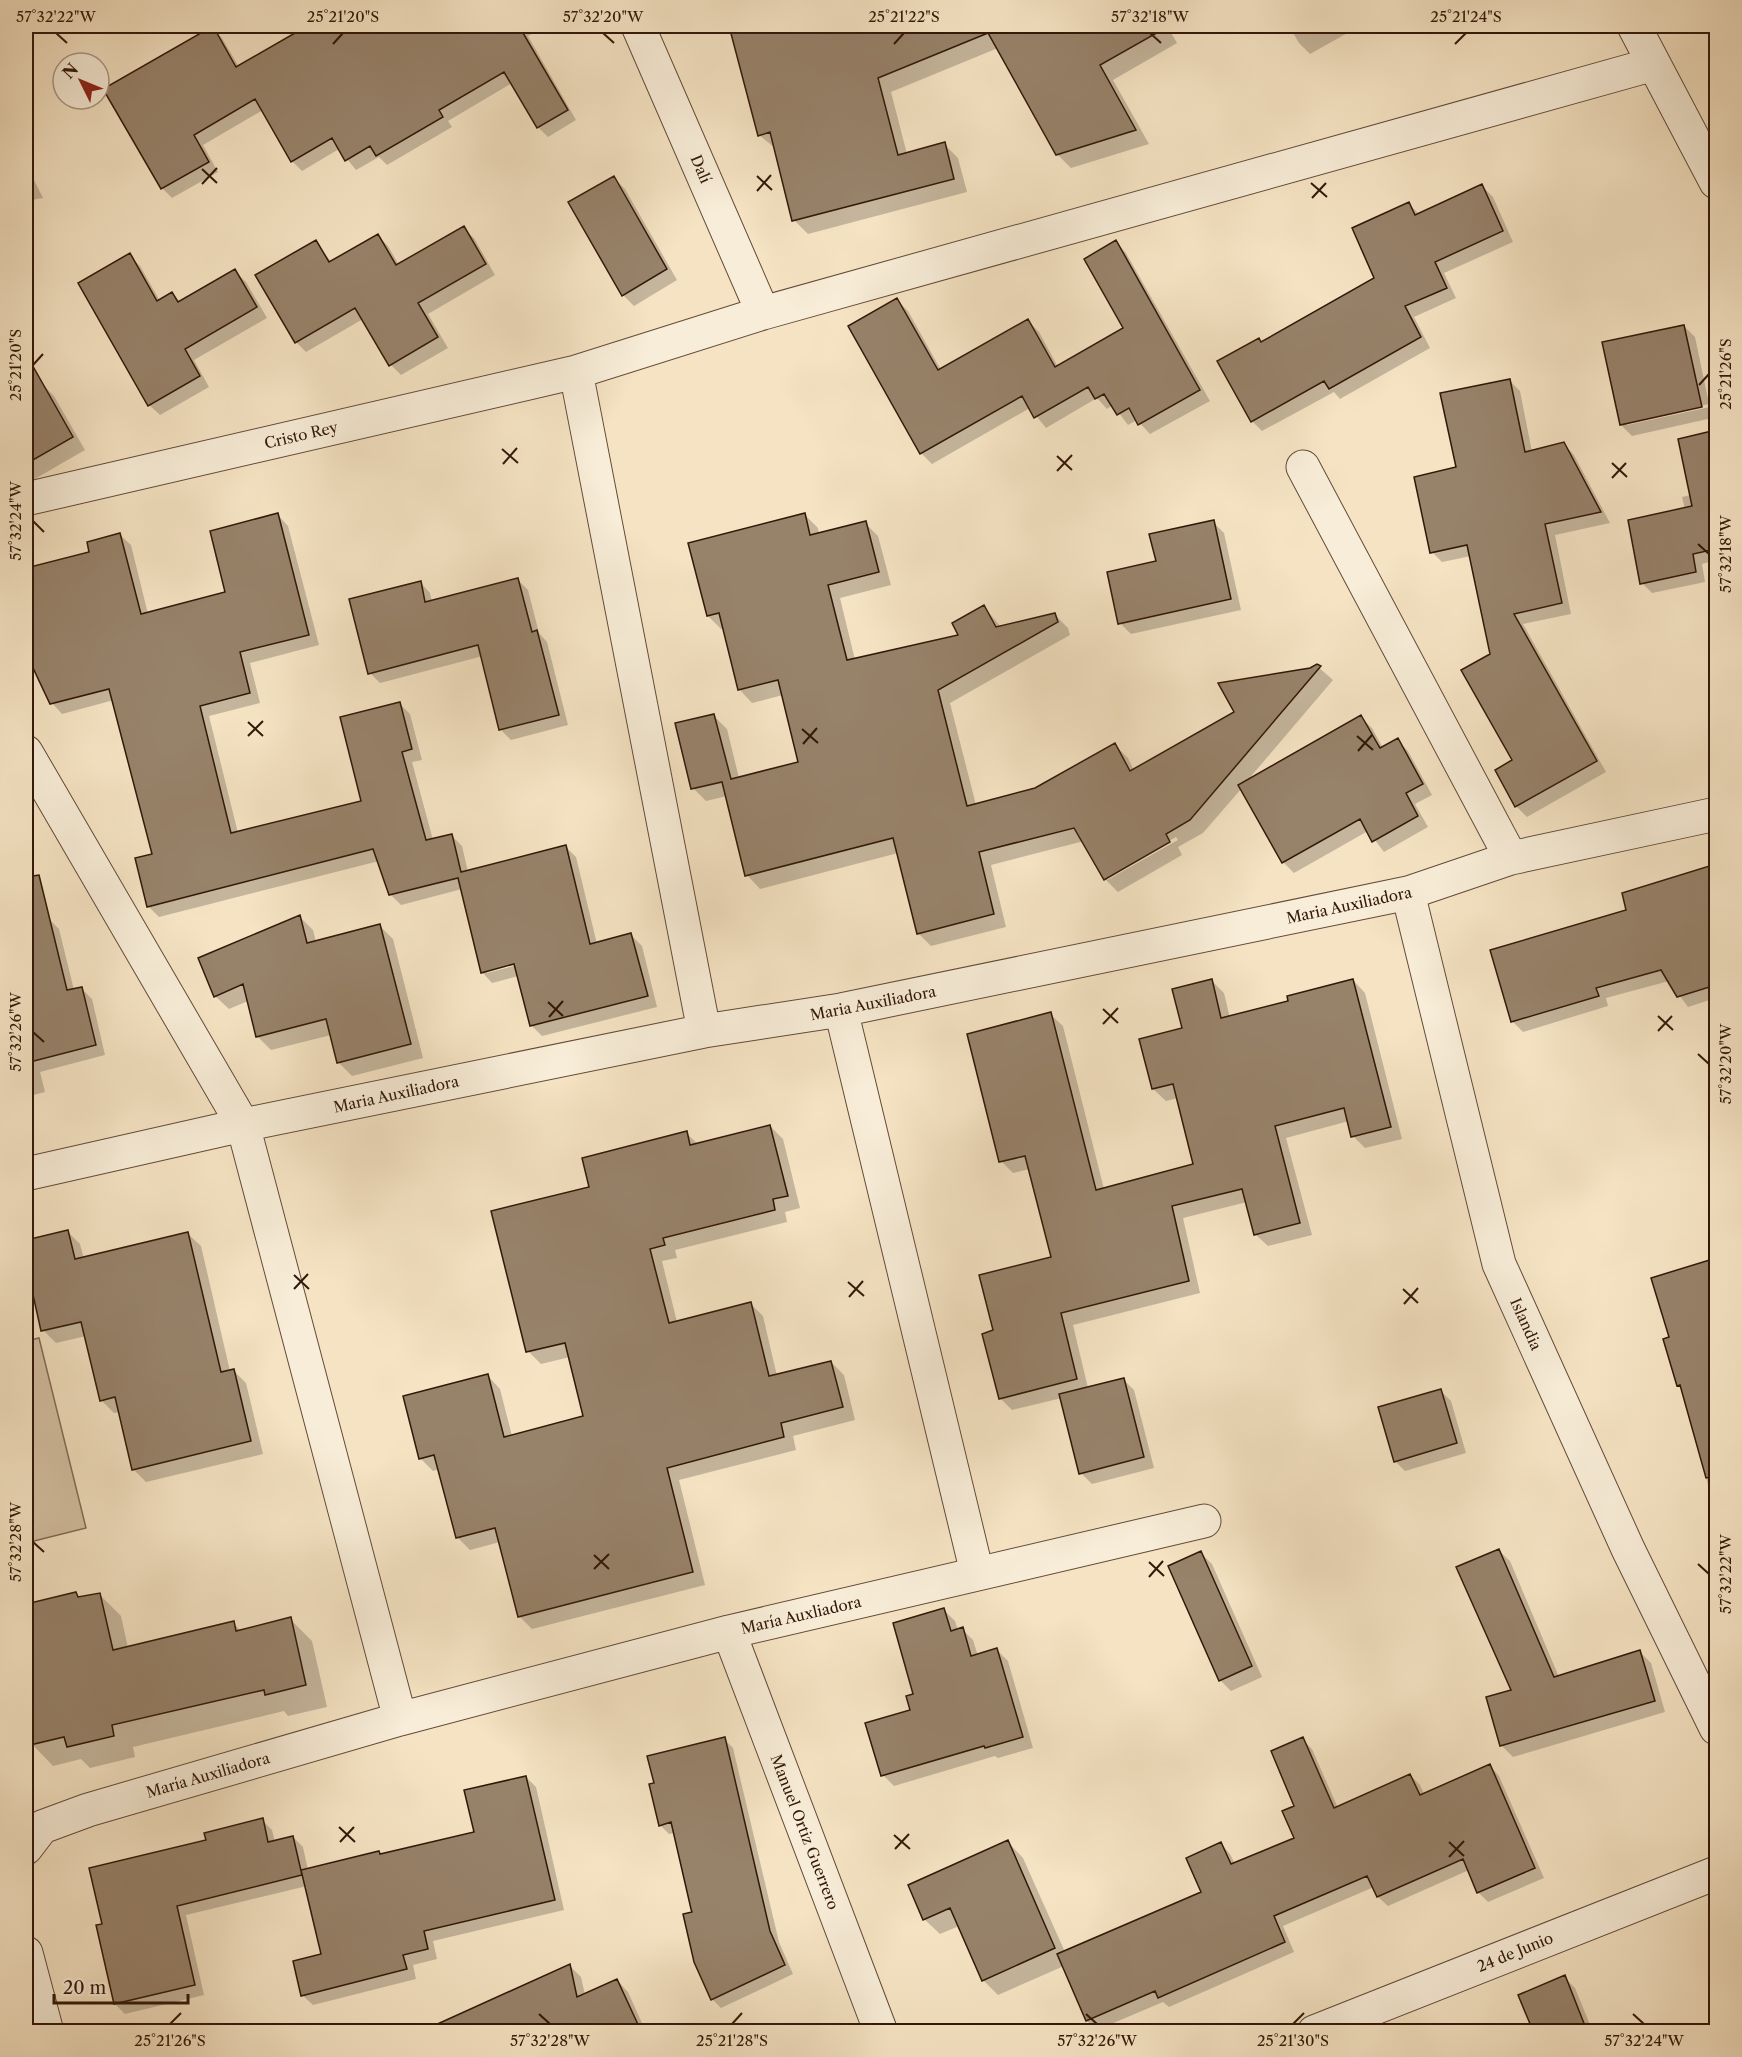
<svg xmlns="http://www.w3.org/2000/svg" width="1742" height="2057" viewBox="0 0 1742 2057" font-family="'Libre Caslon Text',serif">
<rect width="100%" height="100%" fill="#f5e3c3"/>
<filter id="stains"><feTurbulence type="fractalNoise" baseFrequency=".00333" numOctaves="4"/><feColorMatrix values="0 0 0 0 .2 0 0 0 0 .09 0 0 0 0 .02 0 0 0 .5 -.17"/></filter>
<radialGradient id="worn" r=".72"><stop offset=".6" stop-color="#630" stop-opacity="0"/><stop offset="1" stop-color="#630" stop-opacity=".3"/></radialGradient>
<path fill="#d4c0a3" stroke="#836c56" stroke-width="1.5" d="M 39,1338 L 86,1528 L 26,1543 L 26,1341 Z"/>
<path fill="#0003" fill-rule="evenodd" d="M 310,26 L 539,26 L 540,29 L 528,36 L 576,120 L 548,137 L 538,127 L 512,83 L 448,121 L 452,127 L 387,165 L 379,157 L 356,170 L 339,149 L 302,171 L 292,161 L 263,110 L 203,145 L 218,172 L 172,198 L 162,188 L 105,90 L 212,28 L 222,38 L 239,67 Z
M 731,26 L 793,26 L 781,35 L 821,26 L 1167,26 L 1177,43 L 1113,80 L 1149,144 L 1071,168 L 1057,154 L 998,48 L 891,92 L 907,154 L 944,144 L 958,158 L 967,192 L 808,234 L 794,220 L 775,148 L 759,135 Z
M 1289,26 L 1360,26 L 1310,54 L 1299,43 Z
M 26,164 L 43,198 L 26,201 Z
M 614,178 L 625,189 L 677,280 L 634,306 L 623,295 Z
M 1482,186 L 1493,197 L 1513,242 L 1444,273 L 1456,298 L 1414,317 L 1430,348 L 1340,399 L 1334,392 L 1262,431 L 1252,421 L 1259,339 L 1262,343 L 1376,279 L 1409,204 L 1419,214 Z
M 463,228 L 474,238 L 495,275 L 428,314 L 448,348 L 401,375 L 391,365 L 363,319 L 306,352 L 296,342 L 316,242 L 332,263 L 378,236 L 388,246 L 399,265 Z
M 1116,242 L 1126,253 L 1210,401 L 1150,434 L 1137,420 L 1128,425 L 1113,405 L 1107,409 L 1097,398 L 1046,428 L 1030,408 L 932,464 L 921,453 L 897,300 L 908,311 L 941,370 L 1028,321 L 1039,332 L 1058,367 L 1125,329 Z
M 129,255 L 140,266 L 160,301 L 172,294 L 180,302 L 235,271 L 246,282 L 267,318 L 194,360 L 209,387 L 160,415 L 149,405 Z
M 1684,326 L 1695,337 L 1712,418 L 1632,436 L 1621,425 ZM 1709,404 L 1710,407 L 1627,425 L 1627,422 Z
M 1509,380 L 1520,391 L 1532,452 L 1564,444 L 1574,455 L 1610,523 L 1555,535 L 1571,614 L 1523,624 L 1606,772 L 1527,817 L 1516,806 L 1497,771 L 1514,761 L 1471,556 L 1442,562 L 1432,552 L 1458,469 Z
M 41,383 L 54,396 L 85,450 L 26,484 L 26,391 Z
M 1716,432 L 1716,560 L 1702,564 L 1705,582 L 1652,593 L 1642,583 L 1685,509 L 1682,497 L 1691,495 L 1679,440 Z
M 278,515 L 288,526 L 319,645 L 250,663 L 260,703 L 209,716 L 238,833 L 362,802 L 399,703 L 410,714 L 422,760 L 412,762 L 433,840 L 451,835 L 462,846 L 468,872 L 566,847 L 576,857 L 597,944 L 631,935 L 642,946 L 657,1007 L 542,1036 L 531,1025 L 518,976 L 492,983 L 482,972 L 462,889 L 401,905 L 390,894 L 379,861 L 159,917 L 149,907 L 154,855 L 114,700 L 62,714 L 52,703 L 26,649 L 26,569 L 91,553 L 120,535 L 131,545 L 148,614 L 227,593 ZM 521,961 L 521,964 L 487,973 L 487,969 Z
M 805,515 L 818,528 L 819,534 L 865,523 L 878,536 L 891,585 L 840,598 L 855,660 L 961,636 L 984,607 L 1001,627 L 1055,615 L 1068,628 L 1070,635 L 950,703 L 976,805 L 1036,790 L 1115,745 L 1128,758 L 1134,771 L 1317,666 L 1333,680 L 1247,781 L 1361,717 L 1372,728 L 1383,748 L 1397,740 L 1408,751 L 1432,795 L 1415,804 L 1428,827 L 1384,852 L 1368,831 L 1294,873 L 1283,862 L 1242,788 L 1203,833 L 1178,847 L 1182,855 L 1118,892 L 1105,879 L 1084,841 L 991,865 L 1006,927 L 931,946 L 918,933 L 898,853 L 760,889 L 747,875 L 727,796 L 706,801 L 693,788 L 713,715 L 727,729 L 739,778 L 800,763 L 783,695 L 752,703 L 739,689 L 724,628 L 721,629 L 708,616 ZM 1176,837 L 1178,840 L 1107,880 L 1107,876 Z
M 1213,522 L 1224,533 L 1241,610 L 1131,634 L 1120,623 L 1157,562 Z
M 518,580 L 528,590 L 539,633 L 547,642 L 568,725 L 511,740 L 501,730 L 483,656 L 380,683 L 370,673 L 420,582 L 430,593 L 432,602 Z
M 1716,866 L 1716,998 L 1688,1007 L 1669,981 L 1606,998 L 1608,1006 L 1523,1032 L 1512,1021 L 1628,911 L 1624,894 Z
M 300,917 L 313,930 L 316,942 L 380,926 L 393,939 L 423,1058 L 352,1076 L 338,1062 L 331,1035 L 271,1050 L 257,1036 L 248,1001 L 229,1009 L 215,996 Z
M 49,919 L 59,929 L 74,990 L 82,989 L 92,999 L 105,1055 L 40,1072 L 45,1092 L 26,1097 L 26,925 Z
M 1211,980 L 1224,993 L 1230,1018 L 1290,1002 L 1353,980 L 1365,993 L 1402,1139 L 1365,1148 L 1353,1136 L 1349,1121 L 1286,1138 L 1312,1235 L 1268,1246 L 1255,1234 L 1247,1202 L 1183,1218 L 1200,1293 L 1073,1325 L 1088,1388 L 1123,1379 L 1134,1390 L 1154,1468 L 1092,1484 L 1081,1473 L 1062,1398 L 1012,1410 L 1000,1398 L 995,1331 L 1052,1258 L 1030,1169 L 1013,1173 L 1001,1161 L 1050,1014 L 1063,1026 L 1104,1189 L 1195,1165 L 1178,1098 L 1166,1101 L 1153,1089 Z
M 770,1126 L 783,1139 L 800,1208 L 785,1212 L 787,1222 L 675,1250 L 677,1258 L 662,1261 L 677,1322 L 750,1303 L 763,1316 L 777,1376 L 831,1362 L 844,1375 L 855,1420 L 793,1436 L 796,1450 L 679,1480 L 705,1585 L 532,1629 L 519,1616 L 500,1542 L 470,1550 L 457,1537 L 439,1469 L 433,1471 L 420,1458 L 488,1376 L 500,1389 L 512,1436 L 585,1417 L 570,1357 L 541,1364 L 528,1351 L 591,1188 L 686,1133 L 698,1144 Z
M 68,1232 L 80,1244 L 84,1259 L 188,1234 L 201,1246 L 230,1371 L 233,1370 L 246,1383 L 263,1454 L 146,1482 L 133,1469 L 120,1412 L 114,1413 L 101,1400 L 86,1336 L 56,1343 L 43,1330 L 26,1256 L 26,1242 Z
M 1716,1260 L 1716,1515 L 1683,1390 L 1678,1385 L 1671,1338 L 1653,1279 Z
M 1441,1391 L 1451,1401 L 1466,1453 L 1405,1471 L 1395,1461 Z
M 1498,1550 L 1510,1561 L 1559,1677 L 1640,1652 L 1651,1663 L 1665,1712 L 1513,1757 L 1502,1746 L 1488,1698 L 1513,1690 Z
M 1201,1553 L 1212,1564 L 1262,1677 L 1231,1691 L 1220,1680 Z
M 76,1593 L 80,1598 L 99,1594 L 121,1616 L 128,1648 L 233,1623 L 241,1631 L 290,1619 L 312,1641 L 327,1707 L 288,1716 L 284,1711 L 133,1747 L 135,1757 L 90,1768 L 81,1759 L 53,1766 L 32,1744 L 26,1718 L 26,1606 Z
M 944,1610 L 955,1621 L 958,1630 L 962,1629 L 973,1640 L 978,1656 L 997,1650 L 1008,1661 L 1033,1748 L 998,1758 L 995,1756 L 894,1786 L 883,1775 L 912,1711 Z
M 724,1739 L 733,1748 L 779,1942 L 793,1974 L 721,2008 L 712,1999 L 675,1833 L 669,1834 L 660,1825 Z
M 1302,1739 L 1312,1749 L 1338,1808 L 1410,1775 L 1420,1785 L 1424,1794 L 1490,1766 L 1499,1776 L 1544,1878 L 1488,1902 L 1478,1892 L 1469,1870 L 1388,1906 L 1378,1897 L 1374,1887 L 1283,1926 L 1294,1952 L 1169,2007 L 1163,2002 L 1097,2030 L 1087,2021 L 1064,1966 L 998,1995 L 983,1980 L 959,1926 L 940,1934 L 924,1919 L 1008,1842 L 1023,1858 L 1065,1952 L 1203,1892 L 1221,1844 L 1230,1854 L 1235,1864 L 1296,1838 Z
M 526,1777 L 536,1787 L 564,1910 L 433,1941 L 437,1959 L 413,1965 L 416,1979 L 313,2005 L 302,1995 L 323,1955 L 307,1886 L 186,1915 L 204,1995 L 125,2014 L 115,2004 L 104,1925 L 208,1842 L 262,1820 L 272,1830 L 275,1842 L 293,1837 L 303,1847 L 308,1870 L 379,1852 L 382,1856 L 476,1833 Z
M 570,1966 L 581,1977 L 585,1995 L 617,1980 L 628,1992 L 646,2032 L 517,2032 L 509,2013 Z
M 1564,1977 L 1575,1988 L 1593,2032 L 1535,2032 L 1520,1995 Z
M 755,2025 L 762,2032 L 740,2032 Z"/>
<path fill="#97826a" stroke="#321809" stroke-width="1.5" d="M 213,26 L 236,67 L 307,26 L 519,26 L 568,110 L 537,128 L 504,72 L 439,110 L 443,117 L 376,156 L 370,146 L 345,161 L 332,138 L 291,162 L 255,99 L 194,135 L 209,162 L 161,189 L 103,89 Z
M 729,26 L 1169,26 L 1100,65 L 1136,130 L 1056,155 L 988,33 L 878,78 L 898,155 L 945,142 L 954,179 L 792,221 L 770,132 L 758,136 Z
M 614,176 L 667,269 L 622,296 L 568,202 Z
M 1482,184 L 1503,231 L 1435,262 L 1447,288 L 1405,306 L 1421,337 L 1329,389 L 1324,381 L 1251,422 L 1217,361 L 1259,338 L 1261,342 L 1374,278 L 1352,228 L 1409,202 L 1415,215 Z
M 464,226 L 486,264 L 418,303 L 438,337 L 389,366 L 355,308 L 295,343 L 255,275 L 316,240 L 329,262 L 378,234 L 396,265 Z
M 1116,240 L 1200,390 L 1138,425 L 1129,408 L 1117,415 L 1104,394 L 1095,399 L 1088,387 L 1034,418 L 1022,396 L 920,454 L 848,326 L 897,298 L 938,370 L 1028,319 L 1055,367 L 1123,328 L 1084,259 Z
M 130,253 L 157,301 L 172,292 L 178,302 L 235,269 L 257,307 L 185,349 L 200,376 L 148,406 L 78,283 Z
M 1684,325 L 1702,407 L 1620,425 L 1602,342 Z
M 26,354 L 73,437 L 26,464 Z
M 1510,379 L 1525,452 L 1564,442 L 1601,512 L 1545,524 L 1562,603 L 1514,614 L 1597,761 L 1515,807 L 1495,770 L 1512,760 L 1461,670 L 1490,654 L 1467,545 L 1430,553 L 1414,477 L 1456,467 L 1440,393 Z
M 1716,430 L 1716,549 L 1693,554 L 1696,572 L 1640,584 L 1628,520 L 1692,506 L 1678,439 Z
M 278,513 L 309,635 L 240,652 L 250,693 L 200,706 L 231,833 L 361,801 L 340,717 L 400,702 L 412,749 L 402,752 L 426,840 L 452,834 L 461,872 L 566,845 L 590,944 L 631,933 L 648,996 L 530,1026 L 514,964 L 481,973 L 458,878 L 389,895 L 373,849 L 147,907 L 135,858 L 152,854 L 109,689 L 50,704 L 26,653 L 26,568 L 89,552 L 87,542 L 120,533 L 141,614 L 225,592 L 210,531 Z
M 805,513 L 810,535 L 866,521 L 879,572 L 828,585 L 847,660 L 958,635 L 952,623 L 984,605 L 996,627 L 1055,613 L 1058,622 L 938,690 L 967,806 L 1035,788 L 1115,743 L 1130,771 L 1234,712 L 1218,683 L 1310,668 L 1317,664 L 1321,666 L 1190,820 L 1166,834 L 1170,842 L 1104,880 L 1074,828 L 979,852 L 994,914 L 917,934 L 893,838 L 745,876 L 722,782 L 691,789 L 675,723 L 714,714 L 731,779 L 798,762 L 778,680 L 738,690 L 719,613 L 707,616 L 688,543 Z
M 1214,520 L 1231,599 L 1118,624 L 1107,572 L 1156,561 L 1149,534 Z
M 518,578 L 532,632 L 537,630 L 559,715 L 499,730 L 478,645 L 368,674 L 349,599 L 421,581 L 425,602 Z
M 1361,715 L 1380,748 L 1398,738 L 1423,784 L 1406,793 L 1418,816 L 1372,842 L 1360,819 L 1282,863 L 1238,785 Z
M 1716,864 L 1716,985 L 1677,997 L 1661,970 L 1596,988 L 1599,996 L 1511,1022 L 1490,950 L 1626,910 L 1622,893 Z
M 39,875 L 67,990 L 82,987 L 96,1045 L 26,1063 L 26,877 Z
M 300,915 L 307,943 L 380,924 L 411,1044 L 337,1063 L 326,1019 L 256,1037 L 243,984 L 214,997 L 198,958 Z
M 1212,979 L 1221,1018 L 1288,1001 L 1287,996 L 1353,979 L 1391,1127 L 1351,1137 L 1344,1108 L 1275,1126 L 1300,1223 L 1254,1235 L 1242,1189 L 1172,1206 L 1189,1281 L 1061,1313 L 1077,1379 L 999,1399 L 982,1334 L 993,1330 L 979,1275 L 1051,1257 L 1025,1156 L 999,1162 L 967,1034 L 1051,1012 L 1096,1190 L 1193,1164 L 1173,1084 L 1152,1089 L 1139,1039 L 1182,1028 L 1172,989 Z
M 770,1125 L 788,1196 L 773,1199 L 775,1210 L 663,1238 L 665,1245 L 650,1249 L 669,1323 L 751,1302 L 769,1376 L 831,1361 L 843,1407 L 781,1423 L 784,1437 L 667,1468 L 693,1572 L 518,1617 L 495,1528 L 456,1538 L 434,1455 L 419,1459 L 403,1396 L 488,1374 L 504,1437 L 583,1416 L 565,1343 L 526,1352 L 491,1211 L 589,1187 L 582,1158 L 687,1131 L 690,1145 Z
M 68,1230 L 75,1259 L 188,1232 L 221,1372 L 234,1369 L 251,1441 L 132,1470 L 115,1397 L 100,1401 L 81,1322 L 41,1331 L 26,1263 L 26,1240 Z
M 1716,1258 L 1716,1476 L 1706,1478 L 1680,1385 L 1677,1386 L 1663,1339 L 1669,1337 L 1651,1278 Z
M 1124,1378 L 1144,1457 L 1079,1474 L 1059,1394 Z
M 1441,1389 L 1457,1443 L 1394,1462 L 1378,1407 Z
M 1499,1549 L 1554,1677 L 1640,1650 L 1655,1701 L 1500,1746 L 1486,1697 L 1511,1690 L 1456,1567 Z
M 1201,1551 L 1252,1666 L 1219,1681 L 1168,1566 Z
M 76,1592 L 78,1597 L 100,1593 L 113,1650 L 234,1621 L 236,1631 L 291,1617 L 306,1685 L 265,1695 L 264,1690 L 112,1725 L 114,1736 L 67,1747 L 64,1737 L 30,1745 L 26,1724 L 26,1604 Z
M 944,1608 L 951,1631 L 963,1627 L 971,1656 L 997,1648 L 1023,1737 L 985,1748 L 984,1746 L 881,1776 L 865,1723 L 910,1710 L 906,1696 L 913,1694 L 893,1623 Z
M 725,1737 L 770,1931 L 785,1965 L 711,2000 L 694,1962 L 683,1914 L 692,1912 L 691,1909 L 671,1822 L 659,1826 L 649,1784 L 654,1783 L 647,1756 Z
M 1303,1737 L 1334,1808 L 1410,1774 L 1420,1795 L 1490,1764 L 1535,1868 L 1477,1893 L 1463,1859 L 1377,1897 L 1367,1876 L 1274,1916 L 1285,1942 L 1158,1998 L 1155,1991 L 1086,2021 L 1057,1954 L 1201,1892 L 1186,1858 L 1221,1842 L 1231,1864 L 1294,1838 L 1282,1811 L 1294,1806 L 1271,1751 Z
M 526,1776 L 555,1900 L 424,1931 L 428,1949 L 403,1955 L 407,1969 L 301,1996 L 293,1961 L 321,1954 L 301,1870 L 379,1851 L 380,1854 L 474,1832 L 464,1790 Z
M 263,1818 L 268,1842 L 293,1836 L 302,1875 L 177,1906 L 195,1985 L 114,2004 L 96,1925 L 102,1924 L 89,1868 L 206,1840 L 204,1833 Z
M 1008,1840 L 1055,1948 L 982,1981 L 950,1908 L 923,1920 L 908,1885 Z
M 570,1964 L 577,1997 L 617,1979 L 641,2031 L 422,2031 Z
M 1565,1975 L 1587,2031 L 1533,2031 L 1518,1995 Z"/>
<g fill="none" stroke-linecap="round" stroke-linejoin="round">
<g stroke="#634b38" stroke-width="35">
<path id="minor" d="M 638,26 L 763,313
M 1634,26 L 1716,182
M 576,372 L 704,1031
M 1303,467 L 1511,858
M 26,499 L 576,372 L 763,313 L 1654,64
M 26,752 L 243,1125 L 400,1719
M 1408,893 L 1499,1264 L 1628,1549 L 1716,1728
M 841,1010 L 977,1573
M 26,1174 L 243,1125 L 704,1031 L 841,1010 L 1408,893 L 1511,858 L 1716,814
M 729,1632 L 881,2032
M 26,1848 L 42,1827 L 88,1810 L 400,1719 L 729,1632 L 1204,1521
M 26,1953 L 47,2032
M 1314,2032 L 1716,1873"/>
</g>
<use href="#minor" stroke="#f8edd8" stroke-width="33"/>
</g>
<path fill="none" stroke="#321809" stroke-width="2" d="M 56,33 L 67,43M 603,33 L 614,43M 1150,33 L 1161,43M 333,44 L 343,33M 894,44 L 904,33M 1455,44 L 1466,33M 202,169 L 217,183M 757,176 L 772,190M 1311,183 L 1327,197M 202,184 L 217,168M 757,191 L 771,175M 1312,198 L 1326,183M 33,365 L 43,354M 1699,385 L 1709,374M 502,449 L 518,463M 1057,456 L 1072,470M 1612,463 L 1627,477M 503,464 L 517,448M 1057,471 L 1072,455M 1612,478 L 1626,463M 33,521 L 44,532M 1698,544 L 1709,554M 248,722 L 263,736M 802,729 L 818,743M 248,736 L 263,721M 1357,736 L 1373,750M 803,744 L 817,728M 1358,751 L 1372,735M 548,1002 L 563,1016M 1103,1009 L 1118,1023M 1658,1016 L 1673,1030M 549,1017 L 563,1001M 1103,1024 L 1118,1008M 1658,1031 L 1672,1016M 33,1032 L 44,1042M 1698,1054 L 1709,1064M 294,1275 L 309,1289M 848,1282 L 864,1296M 294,1289 L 308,1274M 1403,1289 L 1418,1303M 849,1297 L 863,1281M 1404,1304 L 1418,1288M 33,1542 L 44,1552M 594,1555 L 609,1569M 1149,1562 L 1164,1576M 1698,1564 L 1709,1574M 594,1569 L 609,1554M 1149,1577 L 1163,1561M 339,1827 L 355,1842M 894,1835 L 910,1849M 340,1842 L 354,1827M 1449,1842 L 1464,1856M 895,1849 L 909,1834M 1449,1857 L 1464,1841M 539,2014 L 550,2024M 1086,2014 L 1097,2024M 1633,2014 L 1644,2024M 170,2024 L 181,2013M 732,2024 L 742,2013M 1293,2024 L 1304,2013"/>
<g text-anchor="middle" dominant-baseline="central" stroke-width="6" stroke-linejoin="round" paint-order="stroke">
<g font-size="15" fill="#321809" stroke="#f8edd8">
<text transform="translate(701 169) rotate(67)">Dalí</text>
<text transform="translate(301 435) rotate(-13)">Cristo Rey</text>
<text transform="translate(1349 905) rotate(-12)">Maria Auxiliadora</text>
<text transform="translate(873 1003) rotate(-11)">Maria Auxiliadora</text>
<text transform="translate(396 1094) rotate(-12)">Maria Auxiliadora</text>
<text transform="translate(1526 1324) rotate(66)">Islandia</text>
<text transform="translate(801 1615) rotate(-13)">María Auxliadora</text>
<text transform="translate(208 1775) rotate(-16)">María Auxiliadora</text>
<text transform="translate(805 1832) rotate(69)">Manuel Ortiz Guerrero</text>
<text transform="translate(1515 1952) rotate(-22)">24 de Junio</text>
</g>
</g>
<rect width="1742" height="2057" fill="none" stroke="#f5e3c3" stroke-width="66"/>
<g transform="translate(81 81) rotate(313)"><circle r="28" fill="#f8edd8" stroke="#a99885" stroke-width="1.5"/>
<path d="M0-4.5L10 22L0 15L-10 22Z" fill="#8f2418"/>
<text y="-9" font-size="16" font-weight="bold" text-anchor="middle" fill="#321809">N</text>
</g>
<path d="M54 1994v9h134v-9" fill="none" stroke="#321809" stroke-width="3"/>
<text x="63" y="1994" font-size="18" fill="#321809" stroke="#f8edd8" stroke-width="4.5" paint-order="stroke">20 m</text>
<rect x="33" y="33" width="1676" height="1991" fill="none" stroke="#321809" stroke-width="2"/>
<g font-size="15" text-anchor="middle" fill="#321809">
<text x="56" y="22">57°32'22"W</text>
<text x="343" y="22">25°21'20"S</text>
<text x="603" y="22">57°32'20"W</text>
<text x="904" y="22">25°21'22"S</text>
<text x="1150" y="22">57°32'18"W</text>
<text x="1466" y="22">25°21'24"S</text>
<text transform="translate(16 365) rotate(-90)" y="5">25°21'20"S</text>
<text transform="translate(1726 374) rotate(-90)" y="5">25°21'26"S</text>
<text transform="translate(16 521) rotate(-90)" y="5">57°32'24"W</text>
<text transform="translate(1726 554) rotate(-90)" y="5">57°32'18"W</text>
<text transform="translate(16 1032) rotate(-90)" y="5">57°32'26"W</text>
<text transform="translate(1726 1064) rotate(-90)" y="5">57°32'20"W</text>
<text transform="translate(16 1542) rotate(-90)" y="5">57°32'28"W</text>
<text transform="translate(1726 1574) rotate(-90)" y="5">57°32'22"W</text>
<text x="170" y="2046">25°21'26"S</text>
<text x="550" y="2046">57°32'28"W</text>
<text x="732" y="2046">25°21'28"S</text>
<text x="1097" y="2046">57°32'26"W</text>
<text x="1293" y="2046">25°21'30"S</text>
<text x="1644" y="2046">57°32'24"W</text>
</g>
<rect width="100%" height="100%" filter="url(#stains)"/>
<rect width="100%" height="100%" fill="url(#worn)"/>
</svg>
